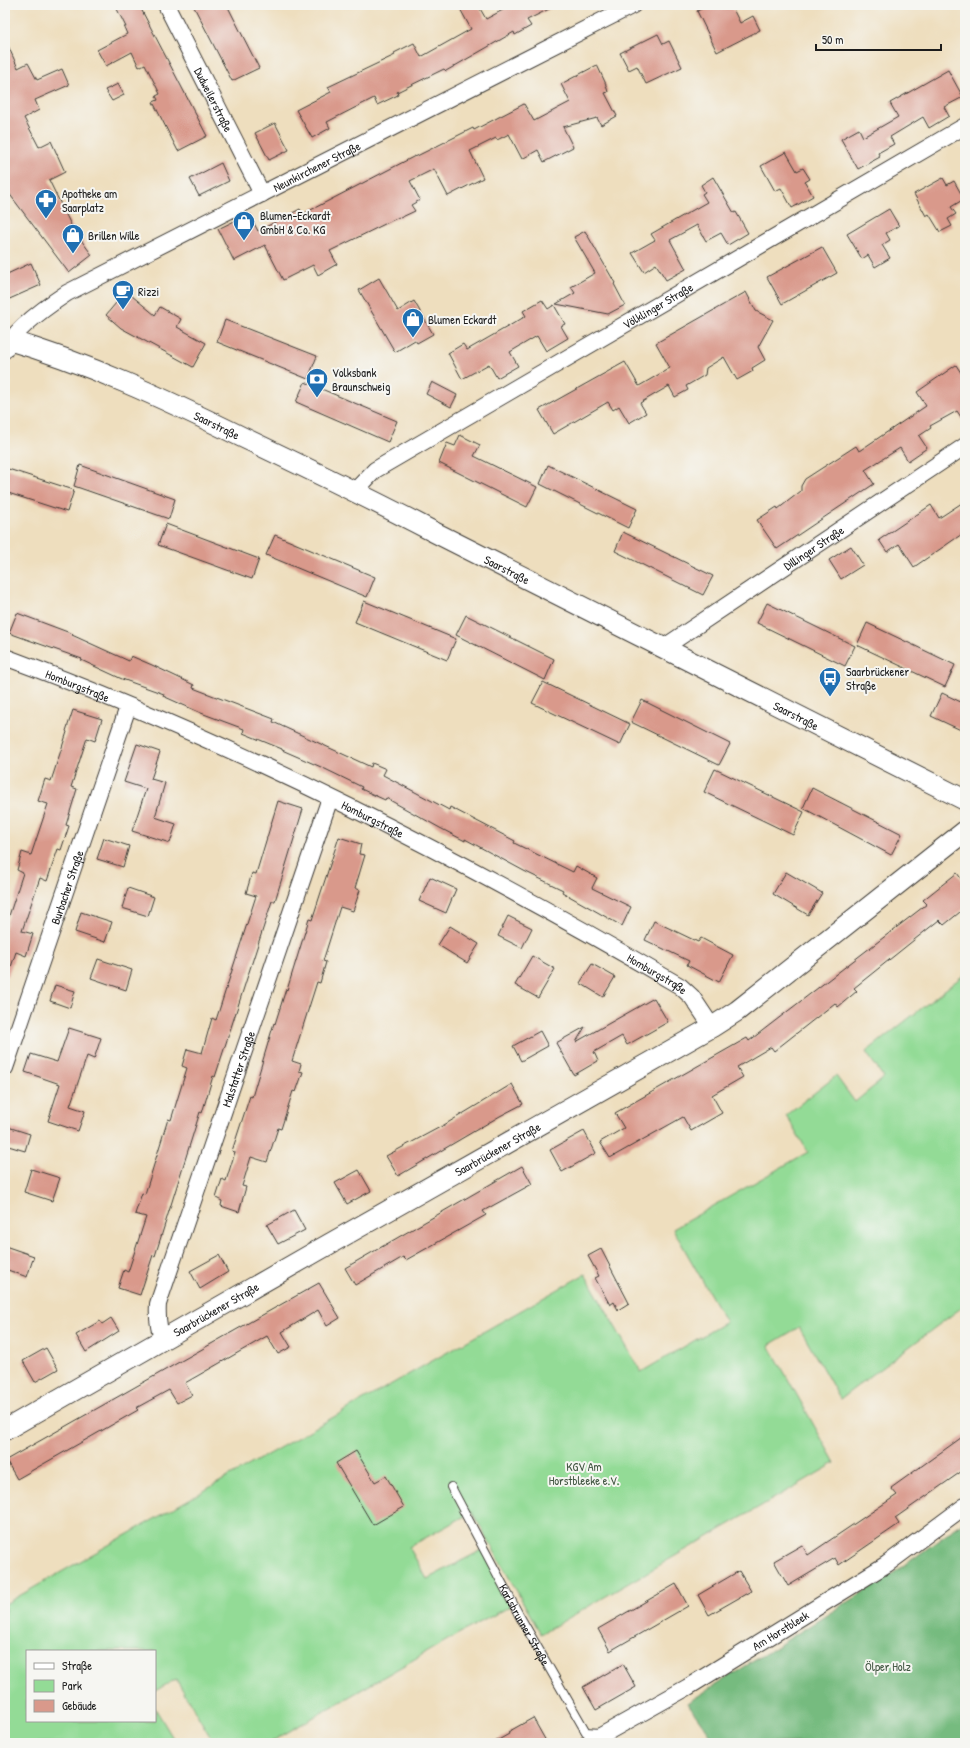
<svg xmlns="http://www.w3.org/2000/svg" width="970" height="1748" viewBox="0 0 970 1748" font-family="'Patrick Hand',sans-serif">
<rect width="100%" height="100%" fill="#f6f6f2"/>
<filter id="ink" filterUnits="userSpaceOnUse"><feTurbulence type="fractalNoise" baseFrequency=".025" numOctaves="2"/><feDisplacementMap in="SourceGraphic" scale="8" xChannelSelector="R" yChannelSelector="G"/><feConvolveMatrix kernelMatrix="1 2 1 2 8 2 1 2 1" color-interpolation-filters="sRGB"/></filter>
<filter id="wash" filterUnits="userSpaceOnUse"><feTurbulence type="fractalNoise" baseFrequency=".012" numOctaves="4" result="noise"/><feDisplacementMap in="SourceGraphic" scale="16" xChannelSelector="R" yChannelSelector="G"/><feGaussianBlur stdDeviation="0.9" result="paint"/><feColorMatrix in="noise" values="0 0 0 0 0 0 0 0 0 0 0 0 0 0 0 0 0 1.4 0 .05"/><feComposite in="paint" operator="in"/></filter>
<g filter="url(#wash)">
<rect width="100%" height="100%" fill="#eedebe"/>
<path fill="#93db96" stroke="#587c59" d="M 965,974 L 965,1305 L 840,1399 L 799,1327 L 769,1345 L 835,1463 L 541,1634 L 472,1512 L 409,1547 L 427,1579 L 484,1549 L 513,1605 L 458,1634 L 269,1743 L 214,1743 L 176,1679 L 155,1691 L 155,1651 L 27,1651 L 27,1721 L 155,1721 L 155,1708 L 176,1743 L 5,1743 L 5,1604 L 585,1274 L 641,1372 L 726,1322 L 673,1229 L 808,1152 L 786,1115 L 836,1076 L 855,1102 L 884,1078 L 866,1052 Z"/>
<path fill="#76bb7f" stroke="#496c4e" d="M 965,1521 L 965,1743 L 716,1743 L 687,1703 L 895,1572 Z"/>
<g id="blocks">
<path fill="#d9998b" d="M 115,5 L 139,5 L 207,136 L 178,151 L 153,102 L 158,100 L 156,96 L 160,94 L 145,64 L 139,67 L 132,52 L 106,66 L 97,50 L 127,34 L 124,27 L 126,27 Z
M 193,5 L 227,5 L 259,68 L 232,81 Z
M 458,5 L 478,5 L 486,19 L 512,5 L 557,5 L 527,20 L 531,26 L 515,35 L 514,32 L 446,71 L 444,69 L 397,92 L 398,95 L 377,105 L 374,98 L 327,122 L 330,128 L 312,138 L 296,110 L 331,92 L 328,87 L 395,55 L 394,53 L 414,43 L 421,57 L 471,29 Z
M 709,5 L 731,5 L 740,23 L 753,16 L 760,30 L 717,52 L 697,11 Z
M 658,34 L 663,44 L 669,41 L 682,67 L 646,84 L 637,66 L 629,70 L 620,53 Z
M 5,39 L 18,68 L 28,63 L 37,80 L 62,69 L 69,85 L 35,100 L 39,110 L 24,118 L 39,147 L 51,141 L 65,172 L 49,180 L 73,229 L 92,255 L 69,273 L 5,188 Z
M 597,65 L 605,82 L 608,92 L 605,93 L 617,116 L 601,125 L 597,118 L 563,127 L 573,147 L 544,162 L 538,150 L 522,159 L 509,134 L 497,140 L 496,138 L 470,151 L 483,178 L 448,196 L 434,169 L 410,181 L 420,200 L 411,205 L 415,211 L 400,218 L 399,217 L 330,251 L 337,264 L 318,275 L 313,265 L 283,280 L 265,245 L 234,261 L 218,229 L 249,214 L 258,231 L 300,209 L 303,214 L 415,156 L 415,157 L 473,128 L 474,130 L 524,104 L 534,121 L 570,102 L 561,84 Z
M 948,70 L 963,97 L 944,107 L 949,116 L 929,128 L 923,117 L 890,137 L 894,144 L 878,153 L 880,157 L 858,169 L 841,139 L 859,129 L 863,137 L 898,117 L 890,103 Z
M 118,84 L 124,95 L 112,101 L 105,90 Z
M 275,123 L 289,150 L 269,160 L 255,133 Z
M 786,152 L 797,171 L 803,168 L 810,179 L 805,182 L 813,196 L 792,208 L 781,188 L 775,191 L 761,166 Z
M 221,163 L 229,181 L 199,196 L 190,179 Z
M 713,177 L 734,213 L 736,212 L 748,233 L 728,245 L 721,233 L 706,241 L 697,225 L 670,240 L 686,269 L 666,280 L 656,264 L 644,272 L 632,253 L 655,240 L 651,234 L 707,202 L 702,194 L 705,192 L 701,185 Z
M 943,178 L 947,185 L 954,181 L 964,199 L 951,207 L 956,214 L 948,219 L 952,226 L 940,232 L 929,214 L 926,216 L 914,194 Z
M 889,209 L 899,226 L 886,233 L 890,240 L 882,245 L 890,258 L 875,267 L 868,255 L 862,259 L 847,234 Z
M 585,231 L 615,283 L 614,284 L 625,305 L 608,314 L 556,304 L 575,293 L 571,287 L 595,273 L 574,237 Z
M 822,247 L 837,273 L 782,304 L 767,277 Z
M 31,263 L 41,285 L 5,301 L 5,275 Z
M 379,278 L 398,311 L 414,301 L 433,334 L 417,343 L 415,340 L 395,352 L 359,290 Z
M 126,291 L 155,315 L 160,307 L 181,319 L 177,327 L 206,343 L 193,367 L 121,328 L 106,315 Z
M 746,292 L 756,311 L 773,320 L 758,347 L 765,360 L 752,368 L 753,371 L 737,380 L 724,357 L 706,368 L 705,375 L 686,386 L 688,390 L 675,397 L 669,386 L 640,403 L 646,413 L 629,423 L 619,406 L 613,410 L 608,402 L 553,434 L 539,410 L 625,362 L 639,386 L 670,368 L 656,343 Z
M 542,300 L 548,309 L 554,305 L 565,324 L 561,326 L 568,338 L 546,351 L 537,336 L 510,352 L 518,366 L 497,378 L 489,364 L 462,379 L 448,353 L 463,344 L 467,350 L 509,326 L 526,316 L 523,311 Z
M 225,320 L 317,356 L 308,379 L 217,342 Z
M 956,365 L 965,379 L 965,423 L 957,411 L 930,426 L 931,428 L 919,436 L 927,448 L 908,461 L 900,448 L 865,470 L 874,484 L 777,549 L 757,520 L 777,507 L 778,509 L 801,491 L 801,486 L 805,479 L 856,446 L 859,451 L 926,406 L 917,392 Z
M 305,382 L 397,421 L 388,442 L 296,402 Z
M 432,382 L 457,395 L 451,407 L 426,394 Z
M 460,435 L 480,445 L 474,456 L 537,487 L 527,507 L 439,463 L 447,443 L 455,446 Z
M 80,465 L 175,499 L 169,519 L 74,486 Z
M 548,465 L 637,509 L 628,528 L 540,484 Z
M 5,468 L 74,490 L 67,512 L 5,492 Z
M 965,501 L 965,532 L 914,567 L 899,544 L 887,552 L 879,540 L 931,505 L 939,518 Z
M 166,524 L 259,559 L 252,579 L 158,545 Z
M 623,532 L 713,576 L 703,595 L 615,551 Z
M 275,535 L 375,577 L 367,597 L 266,555 Z
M 851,546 L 863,565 L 841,579 L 829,560 Z
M 364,601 L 456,639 L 447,660 L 355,622 Z
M 767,603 L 855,646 L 845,666 L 757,623 Z
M 17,613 L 73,634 L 72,635 L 129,661 L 131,656 L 152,665 L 194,685 L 193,688 L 274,719 L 273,722 L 371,767 L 372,763 L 386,769 L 383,775 L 449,810 L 450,807 L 515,841 L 514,843 L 573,872 L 576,866 L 597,878 L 592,888 L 631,907 L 622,926 L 562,892 L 563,890 L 524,871 L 465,839 L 465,841 L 440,828 L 386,798 L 385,800 L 361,789 L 362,787 L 321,767 L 282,750 L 282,749 L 243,733 L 244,729 L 201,713 L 163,696 L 164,694 L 122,679 L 81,660 L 82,659 L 9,633 Z
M 466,615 L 554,659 L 545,680 L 456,635 Z
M 867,623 L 955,665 L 945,687 L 857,645 Z
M 543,682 L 630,724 L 620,745 L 532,703 Z
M 942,693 L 965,704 L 965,732 L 931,716 Z
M 642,700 L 730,744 L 719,765 L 631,722 Z
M 73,710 L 102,719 L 95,741 L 87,738 L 71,787 L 77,789 L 66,825 L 69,826 L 61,850 L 58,849 L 47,881 L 40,878 L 22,931 L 33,934 L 26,956 L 16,952 L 8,976 L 5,976 L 5,928 L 23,873 L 17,870 L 22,852 L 31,855 L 48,804 L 38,801 L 45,779 L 51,781 L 67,732 L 66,731 Z
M 137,744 L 160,752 L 151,779 L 165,783 L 155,817 L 176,824 L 170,843 L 132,831 L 146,789 L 124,782 Z
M 715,769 L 804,812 L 793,835 L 704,792 Z
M 812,788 L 902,834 L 891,855 L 803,808 Z
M 278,801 L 303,809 L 275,901 L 272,901 L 215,1077 L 213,1076 L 202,1113 L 200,1112 L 155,1256 L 153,1255 L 140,1295 L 118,1288 L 124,1270 L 128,1272 L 146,1217 L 135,1214 L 142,1193 L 145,1194 L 168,1119 L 171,1120 L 187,1068 L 182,1066 L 187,1049 L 202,1053 L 212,1018 L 216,1020 L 256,896 L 246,893 L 252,873 L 256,874 Z
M 339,837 L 361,844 L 359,854 L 365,855 L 355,888 L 360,890 L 353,911 L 340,907 L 323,961 L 326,962 L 320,983 L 317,982 L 292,1061 L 301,1064 L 299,1071 L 303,1072 L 296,1092 L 293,1091 L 281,1129 L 278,1128 L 267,1162 L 251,1157 L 242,1186 L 246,1187 L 239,1212 L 221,1206 L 222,1201 L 216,1198 L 222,1179 L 226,1181 L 235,1152 L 232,1151 L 250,1096 L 252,1097 L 274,1023 L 275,1024 L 286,989 L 287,990 L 309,919 L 312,920 Z
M 104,838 L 129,846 L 123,867 L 97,859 Z
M 786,872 L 822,893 L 808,915 L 773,894 Z
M 957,873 L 965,884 L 965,908 L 944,925 L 939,920 L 854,988 L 857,991 L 838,1007 L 835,1003 L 774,1051 L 771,1047 L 737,1067 L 743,1077 L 712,1095 L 722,1113 L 691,1131 L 683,1117 L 610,1158 L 600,1142 L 624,1128 L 615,1113 L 747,1038 L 749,1041 L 927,904 L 923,900 Z
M 430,877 L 456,889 L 446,913 L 419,901 Z
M 128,888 L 154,897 L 148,916 L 122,908 Z
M 81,912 L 112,922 L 105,942 L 75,932 Z
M 508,916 L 532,928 L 522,948 L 498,936 Z
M 654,921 L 698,942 L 701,938 L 733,955 L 719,982 L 687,965 L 689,961 L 645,940 Z
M 450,926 L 479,944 L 467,963 L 438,945 Z
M 532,956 L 555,969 L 538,998 L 515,985 Z
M 98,959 L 132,970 L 126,990 L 91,978 Z
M 592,964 L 615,977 L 603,997 L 580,983 Z
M 55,985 L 75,991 L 70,1008 L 50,1001 Z
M 654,998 L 668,1022 L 627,1045 L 622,1036 L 594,1052 L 598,1061 L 574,1075 L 556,1043 L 585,1027 L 576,1042 Z
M 69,1028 L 101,1038 L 94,1059 L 87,1056 L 70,1106 L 85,1111 L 78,1131 L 48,1121 L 60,1084 L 25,1072 L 31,1054 L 57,1062 Z
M 540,1031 L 548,1046 L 521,1061 L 513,1046 Z
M 512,1084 L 523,1104 L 500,1116 L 398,1176 L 386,1156 L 444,1125 Z
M 8,1127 L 30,1134 L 25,1151 L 5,1145 L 5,1136 Z
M 584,1131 L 596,1153 L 562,1172 L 550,1150 Z
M 522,1166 L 532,1184 L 483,1211 L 486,1215 L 406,1260 L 403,1257 L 355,1285 L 345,1268 Z
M 31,1169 L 60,1178 L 52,1201 L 24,1192 Z
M 359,1170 L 371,1191 L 347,1204 L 335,1183 Z
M 294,1210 L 305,1230 L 278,1244 L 267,1225 Z
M 5,1246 L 34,1256 L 27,1277 L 5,1269 Z
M 601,1249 L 629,1303 L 618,1310 L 614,1302 L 610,1305 L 595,1278 L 599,1276 L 588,1256 Z
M 219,1255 L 228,1272 L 200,1289 L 190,1271 Z
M 319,1283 L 340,1318 L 327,1326 L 318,1310 L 282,1332 L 291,1347 L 278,1354 L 267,1336 L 185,1383 L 192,1395 L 177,1403 L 169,1390 L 136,1408 L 138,1410 L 17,1479 L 6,1460 Z
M 111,1318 L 119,1331 L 86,1352 L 76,1335 L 100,1321 L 102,1324 Z
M 46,1348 L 58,1369 L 35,1382 L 23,1361 Z
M 965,1435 L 965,1469 L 895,1518 L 899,1524 L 839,1565 L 835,1558 L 788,1586 L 774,1561 L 802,1545 L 808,1555 L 897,1495 L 891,1488 Z
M 356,1451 L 375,1482 L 386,1476 L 404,1507 L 373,1525 L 336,1463 Z
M 739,1571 L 751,1591 L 709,1615 L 698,1595 Z
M 676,1584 L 688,1606 L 610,1651 L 598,1629 Z
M 623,1664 L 636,1687 L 596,1710 L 583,1687 Z
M 533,1718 L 547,1743 L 493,1743 L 509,1734 L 508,1732 Z"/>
</g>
</g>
<g filter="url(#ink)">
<use href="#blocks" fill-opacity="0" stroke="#3c3934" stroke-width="1"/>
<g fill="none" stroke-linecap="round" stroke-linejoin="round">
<g stroke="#3c3934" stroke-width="10">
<g id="service">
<path id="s1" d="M 451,1487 L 519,1615 L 586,1732 L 600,1733"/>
</g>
</g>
<g stroke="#3c3934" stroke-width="18">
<g id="minor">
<path id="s2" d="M 166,5 L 262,194"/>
<path id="s3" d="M 5,350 C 13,330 49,305 67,293 L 633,5"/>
<path id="s4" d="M 355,491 L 375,470 L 965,126"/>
<path id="s5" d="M 663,648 L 965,446"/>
<path id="s6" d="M 5,657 C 240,744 464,860 680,986 L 692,997 L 712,1027"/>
<path id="s7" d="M 5,1068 L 128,707"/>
<path id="s8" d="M 163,1341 C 158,1328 157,1318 158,1304 L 330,798"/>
<path id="s9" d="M 588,1743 L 688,1687 L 887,1564 L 965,1506"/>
</g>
</g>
<g stroke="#3c3934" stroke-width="22">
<g id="tertiary">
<path id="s10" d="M 5,339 C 88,363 165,399 242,437 C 307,468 371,499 434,532 C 611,622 788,711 965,800"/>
<path id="s11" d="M 5,1430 L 317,1251 L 712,1027 L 737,1011 L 965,831"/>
</g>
</g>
<use href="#service" stroke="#fff" stroke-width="8"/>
<use href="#minor" stroke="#fff" stroke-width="16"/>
<use href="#tertiary" stroke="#fff" stroke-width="20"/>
</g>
</g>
<defs>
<g id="pharmacy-pin" transform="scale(1.15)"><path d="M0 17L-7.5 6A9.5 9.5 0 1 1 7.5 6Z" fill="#1f6fb2" stroke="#f6f6f2"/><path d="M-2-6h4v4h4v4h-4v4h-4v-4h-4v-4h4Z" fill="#fff"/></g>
<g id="shop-pin" transform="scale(1.15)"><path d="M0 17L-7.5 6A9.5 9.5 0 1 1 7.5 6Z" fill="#1f6fb2" stroke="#f6f6f2"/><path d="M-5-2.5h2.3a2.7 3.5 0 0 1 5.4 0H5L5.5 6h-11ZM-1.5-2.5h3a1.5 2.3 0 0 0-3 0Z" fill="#fff"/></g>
<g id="cafe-pin" transform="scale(1.15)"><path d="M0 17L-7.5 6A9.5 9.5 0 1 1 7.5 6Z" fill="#1f6fb2" stroke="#f6f6f2"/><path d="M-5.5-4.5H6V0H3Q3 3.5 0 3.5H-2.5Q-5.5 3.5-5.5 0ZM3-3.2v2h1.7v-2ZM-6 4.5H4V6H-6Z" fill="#fff"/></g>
<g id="bank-pin" transform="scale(1.15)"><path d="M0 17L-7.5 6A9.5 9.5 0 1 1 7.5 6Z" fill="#1f6fb2" stroke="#f6f6f2"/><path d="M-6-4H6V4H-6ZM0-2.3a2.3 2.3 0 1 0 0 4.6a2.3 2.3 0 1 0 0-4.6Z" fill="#fff"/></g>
<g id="bus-pin" transform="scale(1.15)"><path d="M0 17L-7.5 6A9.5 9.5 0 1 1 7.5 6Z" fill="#1f6fb2" stroke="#f6f6f2"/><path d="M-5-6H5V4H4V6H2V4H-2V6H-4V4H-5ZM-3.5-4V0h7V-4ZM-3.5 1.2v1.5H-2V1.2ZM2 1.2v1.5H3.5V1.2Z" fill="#fff"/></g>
</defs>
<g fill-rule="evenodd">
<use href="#pharmacy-pin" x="46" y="200"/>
<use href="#shop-pin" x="244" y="222"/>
<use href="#shop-pin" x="73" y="235"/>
<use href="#cafe-pin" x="123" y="291"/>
<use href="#shop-pin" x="413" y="319"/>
<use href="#bank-pin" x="317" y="379"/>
<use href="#bus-pin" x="830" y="678"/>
</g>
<g text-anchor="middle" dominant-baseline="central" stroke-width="4" stroke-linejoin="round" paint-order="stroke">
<g font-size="12" fill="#1c1c1c" stroke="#f6f6f2">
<text stroke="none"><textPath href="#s2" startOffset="106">Dudweilerstraße</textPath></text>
<text stroke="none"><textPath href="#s3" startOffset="365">Neunkirchener Straße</textPath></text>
<text stroke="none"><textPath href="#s4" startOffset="356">Völklinger Straße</textPath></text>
<text stroke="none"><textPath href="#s10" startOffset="229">Saarstraße</textPath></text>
<text stroke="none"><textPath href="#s5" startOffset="181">Dillinger Straße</textPath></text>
<text stroke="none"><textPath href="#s10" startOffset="553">Saarstraße</textPath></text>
<text stroke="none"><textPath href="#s6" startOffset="78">Homburgstraße</textPath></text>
<text stroke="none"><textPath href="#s10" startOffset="877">Saarstraße</textPath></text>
<text stroke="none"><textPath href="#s6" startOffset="402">Homburgstraße</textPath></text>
<text stroke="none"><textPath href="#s7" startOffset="191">Burbacher Straße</textPath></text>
<text stroke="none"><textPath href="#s6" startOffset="726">Homburgstraße</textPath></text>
<text stroke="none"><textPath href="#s8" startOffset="286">Malstatter Straße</textPath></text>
<text stroke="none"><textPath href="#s11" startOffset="567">Saarbrückener Straße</textPath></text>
<text stroke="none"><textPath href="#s11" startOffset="243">Saarbrückener Straße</textPath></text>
<text stroke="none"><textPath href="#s1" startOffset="156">Karlsbrunner Straße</textPath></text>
<text stroke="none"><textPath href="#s9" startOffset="223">Am Horstbleek</textPath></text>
</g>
<g font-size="12" fill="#1c1c1c" stroke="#f6f6f2" text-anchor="start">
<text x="62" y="193">Apotheke am<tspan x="62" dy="14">Saarplatz</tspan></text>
<text x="260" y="215">Blumen-Eckardt<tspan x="260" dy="14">GmbH &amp; Co. KG</tspan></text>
<text x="88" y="235">Brillen Wille</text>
<text x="138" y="291">Rizzi</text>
<text x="428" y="319">Blumen Eckardt</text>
<text x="332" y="372">Volksbank<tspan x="332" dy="14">Braunschweig</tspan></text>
<text x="846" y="671">Saarbrückener<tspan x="846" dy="14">Straße</tspan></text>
</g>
<g font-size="12" fill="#405541" stroke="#f6f6f2">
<text x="584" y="1466">KGV Am<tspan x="584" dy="14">Horstbleeke e.V.</tspan></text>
<text x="888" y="1666">Ölper Holz</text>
</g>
</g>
<rect width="970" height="1748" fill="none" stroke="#f6f6f2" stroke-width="20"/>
<rect x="26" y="1650" width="130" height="72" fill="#f6f6f2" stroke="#9f9f9c"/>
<rect x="34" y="1663" width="20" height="6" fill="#ffffff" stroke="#9f9f9c"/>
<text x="62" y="1670" font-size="12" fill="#1c1c1c">Straße</text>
<rect x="34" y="1680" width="20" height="12" fill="#93db96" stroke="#9f9f9c"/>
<text x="62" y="1690" font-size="12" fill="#1c1c1c">Park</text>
<rect x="34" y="1700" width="20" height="12" fill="#d9998b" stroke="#9f9f9c"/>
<text x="62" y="1710" font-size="12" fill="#1c1c1c">Gebäude</text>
<path d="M816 44v6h125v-6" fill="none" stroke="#1c1c1c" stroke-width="2"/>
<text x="822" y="44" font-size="12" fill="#1c1c1c" stroke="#f6f6f2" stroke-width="3" paint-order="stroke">50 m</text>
</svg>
